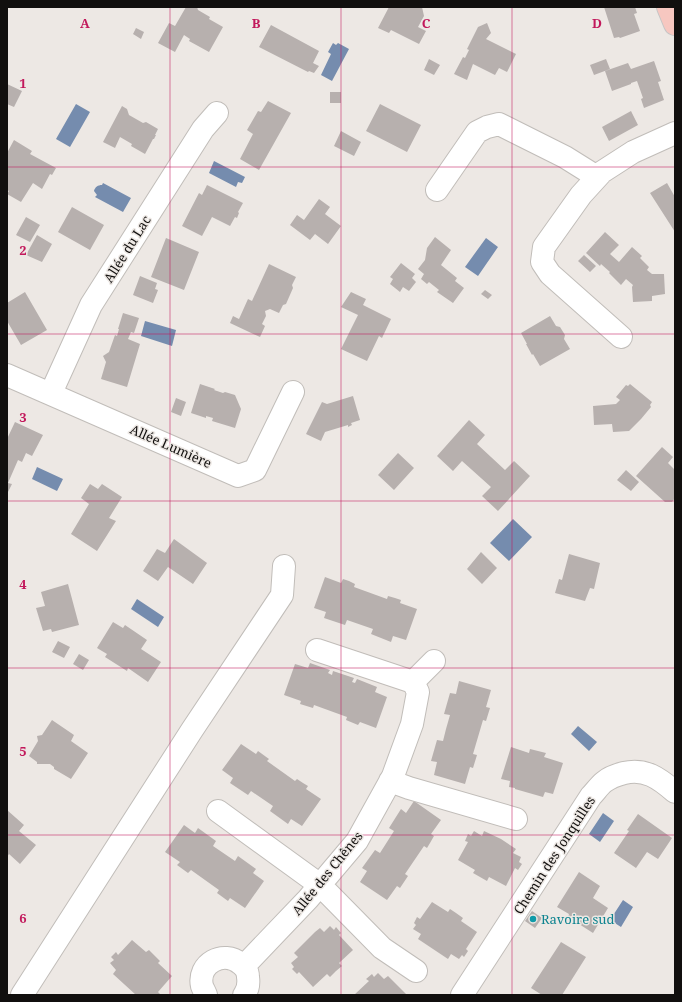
<svg xmlns="http://www.w3.org/2000/svg" width="682" height="1002" viewBox="0 0 682 1002" font-family="'Noto Serif',serif">
<rect width="100%" height="100%" fill="#ede8e4"/>
<path fill="#758cae" d="M 333,43 L 336,45 L 338,43 L 349,49 L 332,81 L 321,75 L 331,54 L 328,52 Z
M 76,104 L 90,112 L 70,147 L 56,139 Z
M 214,161 L 245,177 L 242,183 L 238,182 L 236,187 L 209,173 Z
M 103,183 L 131,198 L 123,212 L 95,197 L 97,195 L 94,191 C 95,187 98,185 102,185 Z
M 486,238 L 498,247 L 478,276 L 465,267 Z
M 145,321 L 176,330 L 172,346 L 141,336 Z
M 37,467 L 63,479 L 57,491 L 32,479 Z
M 513,519 L 532,537 L 509,561 L 490,543 Z
M 137,599 L 164,617 L 158,627 L 131,609 Z
M 578,726 L 597,742 L 589,751 L 571,734 Z
M 603,813 L 614,821 L 600,842 L 589,834 Z
M 623,900 L 633,907 L 621,927 L 610,920 Z"/>
<path fill="#b7b0ae" d="M 186,7 L 197,7 L 198,10 L 210,17 L 209,19 L 223,27 L 209,52 L 189,41 L 190,39 L 184,35 L 175,52 L 158,43 L 169,23 L 175,26 Z
M 389,7 L 422,7 L 424,16 L 418,27 L 426,31 L 419,44 L 391,30 L 389,33 L 378,28 Z
M 604,7 L 635,7 L 637,13 L 634,14 L 640,31 L 620,38 L 619,37 L 614,38 Z
M 487,23 L 491,33 L 486,39 L 516,54 L 507,72 L 499,68 L 495,75 L 473,64 L 467,80 L 454,74 L 463,57 L 465,58 L 469,50 L 467,49 L 478,27 Z
M 271,25 L 319,51 L 313,63 L 319,66 L 314,73 L 309,71 L 308,72 L 259,47 Z
M 136,28 L 144,32 L 141,39 L 133,34 Z
M 429,59 L 440,65 L 434,75 L 424,70 Z
M 606,59 L 610,69 L 594,75 L 590,65 Z
M 654,61 L 661,81 L 658,82 L 664,100 L 644,108 L 641,99 L 643,98 L 637,81 L 631,83 L 631,84 L 612,91 L 605,71 L 628,63 L 631,69 Z
M 7,84 L 22,91 L 14,107 L 7,104 Z
M 330,92 L 341,92 L 341,103 L 330,103 Z
M 268,101 L 291,113 L 259,170 L 240,159 L 253,134 L 247,130 L 258,111 L 261,112 Z
M 380,104 L 421,125 L 407,152 L 366,131 Z
M 122,106 L 127,109 L 129,115 L 143,123 L 146,122 L 158,129 L 155,135 L 156,135 L 154,139 L 153,139 L 145,154 L 131,146 L 132,144 L 120,137 L 115,148 L 103,142 Z
M 631,111 L 638,125 L 609,141 L 602,127 Z
M 341,131 L 361,142 L 354,156 L 334,146 Z
M 14,140 L 32,151 L 30,154 L 56,168 L 52,175 L 50,174 L 42,189 L 33,183 L 21,202 L 7,194 L 9,191 L 7,190 L 7,153 Z
M 667,183 L 675,197 L 675,232 L 650,193 Z
M 207,185 L 243,203 L 238,212 L 239,213 L 237,218 L 235,217 L 230,226 L 212,217 L 202,236 L 182,226 L 199,193 L 202,195 Z
M 319,199 L 330,207 L 325,214 L 341,226 L 328,244 L 315,234 L 310,240 L 290,225 L 297,215 L 304,220 Z
M 72,207 L 104,225 L 90,250 L 58,232 Z
M 26,217 L 40,225 L 30,242 L 16,235 Z
M 605,232 L 619,245 L 610,254 L 619,262 L 632,247 L 642,256 L 640,258 L 649,267 L 647,270 L 652,274 L 664,274 L 665,294 L 652,296 L 652,301 L 633,302 L 632,287 L 633,285 L 626,279 L 621,285 L 609,273 L 610,272 L 601,264 L 600,266 L 586,253 Z
M 37,235 L 52,244 L 42,262 L 26,255 Z
M 435,237 L 451,250 L 441,265 L 457,278 L 455,281 L 464,288 L 453,303 L 437,292 L 439,290 L 429,282 L 427,284 L 421,279 L 424,274 L 418,269 L 425,260 L 427,248 Z
M 166,238 L 199,252 L 184,290 L 151,277 Z
M 584,255 L 596,266 L 590,272 L 578,261 Z
M 401,263 L 415,274 L 412,278 L 416,282 L 409,291 L 403,287 L 400,292 L 390,284 L 393,279 L 390,277 Z
M 269,264 L 296,277 L 292,285 L 293,288 L 286,304 L 283,305 L 279,313 L 270,309 L 265,311 L 266,316 L 262,324 L 265,326 L 260,337 L 230,323 L 233,316 L 239,319 L 248,299 L 252,301 Z
M 140,276 L 157,283 L 155,289 L 158,290 L 153,303 L 133,295 Z
M 485,290 L 492,295 L 488,299 L 481,294 Z
M 25,292 L 47,330 L 21,345 L 7,321 L 7,303 Z
M 351,292 L 366,299 L 363,305 L 391,319 L 382,338 L 379,336 L 367,361 L 341,349 L 358,315 L 341,307 Z
M 123,313 L 139,318 L 134,333 L 131,332 L 128,339 L 140,344 L 127,387 L 101,379 L 106,362 L 103,356 L 109,352 L 115,335 L 117,336 L 119,329 L 118,329 Z
M 550,316 L 556,326 L 560,327 L 565,335 L 564,339 L 570,349 L 540,366 L 533,354 L 532,355 L 526,344 L 527,344 L 521,333 Z
M 200,384 L 215,389 L 214,390 L 223,393 L 225,392 L 235,395 L 241,409 L 235,428 L 212,421 L 213,418 L 206,416 L 206,418 L 191,413 Z
M 630,384 L 652,402 L 650,405 L 651,407 L 641,419 L 629,431 L 613,432 L 612,424 L 594,425 L 593,406 L 616,404 L 620,400 L 616,397 L 626,385 L 628,386 Z
M 353,396 L 360,420 L 351,423 L 352,425 L 348,427 L 348,425 L 325,432 L 321,441 L 306,434 L 322,402 L 327,404 Z
M 176,398 L 186,402 L 181,416 L 171,412 Z
M 469,420 L 485,435 L 477,444 L 505,470 L 514,461 L 530,476 L 498,511 L 482,496 L 491,487 L 462,461 L 453,471 L 437,456 Z
M 15,422 L 43,435 L 32,456 L 26,453 L 22,462 L 18,460 L 8,483 L 12,484 L 7,494 L 7,439 Z
M 662,447 L 673,457 L 668,463 L 675,470 L 675,498 L 672,502 L 665,502 L 636,476 Z
M 398,453 L 414,468 L 394,490 L 378,475 Z
M 626,470 L 639,482 L 631,491 L 617,480 Z
M 90,484 L 98,489 L 102,484 L 122,497 L 109,518 L 116,521 L 97,551 L 71,534 L 89,504 L 81,498 Z
M 174,539 L 207,563 L 193,584 L 168,567 L 158,581 L 143,571 L 157,549 L 165,553 Z
M 481,552 L 497,568 L 482,584 L 467,569 Z
M 569,554 L 600,563 L 594,589 L 590,588 L 585,601 L 555,593 L 559,579 L 562,580 Z
M 325,577 L 341,583 L 343,579 L 349,581 L 355,584 L 354,587 L 387,599 L 388,596 L 395,598 L 401,600 L 400,603 L 417,609 L 406,640 L 393,636 L 391,642 L 371,634 L 373,629 L 347,620 L 345,625 L 324,618 L 326,612 L 314,608 Z
M 68,584 L 79,625 L 52,632 L 51,629 L 43,631 L 36,608 L 45,606 L 41,592 Z
M 113,622 L 123,628 L 125,625 L 147,640 L 141,649 L 161,662 L 148,682 L 128,668 L 127,671 L 105,657 L 107,654 L 97,648 Z
M 58,641 L 70,647 L 64,658 L 52,652 Z
M 79,654 L 89,660 L 83,670 L 73,664 Z
M 310,663 L 330,670 L 328,673 L 332,675 L 333,671 L 354,678 L 352,682 L 355,683 L 357,679 L 377,687 L 375,692 L 387,697 L 376,728 L 360,722 L 358,725 L 346,720 L 347,717 L 314,705 L 313,708 L 300,704 L 301,701 L 284,695 L 295,664 L 308,668 Z
M 459,681 L 491,690 L 486,707 L 490,708 L 486,721 L 483,720 L 473,754 L 477,755 L 473,768 L 470,767 L 465,784 L 434,775 L 437,762 L 431,761 L 437,740 L 443,741 L 446,729 L 450,715 L 444,714 L 450,693 L 456,694 Z
M 52,720 L 74,735 L 71,741 L 88,753 L 71,779 L 54,769 L 54,767 L 50,764 L 37,764 L 37,762 L 29,756 L 38,741 L 37,736 L 42,735 Z
M 241,744 L 256,754 L 258,751 L 269,759 L 267,761 L 295,781 L 297,779 L 303,783 L 308,786 L 306,789 L 321,799 L 302,826 L 291,819 L 288,824 L 270,811 L 273,806 L 251,791 L 248,795 L 230,783 L 233,778 L 222,770 Z
M 511,747 L 529,753 L 530,749 L 546,753 L 544,757 L 563,763 L 553,794 L 545,792 L 543,797 L 515,789 L 515,788 L 509,787 L 510,781 L 501,779 Z
M 414,801 L 441,820 L 431,834 L 434,836 L 430,843 L 427,848 L 424,846 L 405,874 L 408,876 L 400,888 L 397,886 L 387,900 L 360,882 L 367,871 L 362,868 L 375,850 L 380,853 L 394,831 L 389,828 L 401,809 L 406,813 Z
M 7,810 L 24,825 L 19,831 L 36,845 L 20,864 L 9,854 L 7,857 Z
M 638,814 L 672,838 L 658,859 L 647,852 L 636,868 L 614,853 L 629,831 L 627,830 Z
M 184,825 L 195,833 L 198,828 L 216,841 L 213,846 L 235,861 L 238,856 L 256,869 L 253,873 L 264,881 L 245,908 L 230,898 L 228,901 L 217,893 L 219,890 L 191,870 L 188,873 L 177,865 L 180,862 L 165,852 Z
M 474,831 L 482,836 L 484,831 L 501,839 L 516,849 L 513,853 L 521,857 L 519,862 L 522,864 L 518,870 L 515,868 L 506,886 L 489,877 L 487,881 L 473,873 L 475,870 L 458,860 L 468,842 L 465,841 L 468,834 L 471,836 Z
M 579,872 L 600,886 L 593,898 L 608,908 L 593,933 L 568,917 L 569,914 L 557,907 Z
M 432,902 L 448,912 L 450,909 L 456,913 L 463,918 L 461,921 L 477,932 L 466,949 L 468,951 L 464,957 L 462,955 L 459,959 L 451,954 L 448,959 L 418,939 L 421,934 L 413,929 L 416,925 L 414,923 L 417,917 L 420,919 Z
M 532,911 L 542,918 L 535,928 L 525,921 Z
M 330,926 L 334,930 L 336,927 L 341,933 L 339,935 L 353,950 L 339,963 L 342,966 L 336,971 L 330,977 L 327,974 L 313,987 L 299,972 L 297,974 L 292,969 L 294,967 L 291,963 L 298,957 L 294,953 L 315,932 L 320,928 L 324,932 Z
M 132,940 L 146,952 L 149,950 L 160,961 L 158,963 L 172,976 L 158,992 L 160,994 L 159,995 L 143,995 L 142,994 L 136,995 L 113,974 L 116,970 L 110,963 L 114,960 L 111,957 L 116,952 L 118,955 Z
M 561,942 L 586,957 L 562,995 L 542,995 L 531,988 Z
M 378,973 L 384,979 L 388,976 L 407,995 L 354,995 L 369,981 L 366,979 L 372,974 L 374,977 Z"/>
<g fill="none" stroke-linecap="round" stroke-linejoin="round">
<g stroke="#c1bdb9" stroke-width="24">
<path id="minor" d="M 437,190 L 477,132 L 487,127 L 499,124 L 565,157 L 597,177
M 621,337 L 550,274 L 542,262 L 544,247 L 581,195 L 602,172 L 633,152 L 675,133
M 7,375 L 238,476 L 255,470 L 293,392
M 51,393 L 91,305 L 203,129 L 217,113
M 413,682 L 434,661
M 390,781 L 409,788 L 516,819
M 218,811 L 320,885 L 382,948 L 416,971
M 244,966 L 308,899 L 357,841 L 393,776 L 412,724 L 418,692 L 413,682 L 317,650
M 22,995 L 192,730 L 282,595 L 284,566
M 206,995 C 205,992 203,989 202,986 C 197,964 223,949 241,964 C 245,967 248,972 248,977 C 249,984 248,990 244,995
M 462,995 L 591,796 C 595,792 599,786 604,782 C 610,777 616,775 624,773 C 645,768 659,778 675,792"/>
</g>
<g stroke="#c6c5c5" stroke-width="24">
<path id="major" d="M 668,7 L 675,24"/>
</g>
<use href="#minor" stroke="#fff" stroke-width="22"/>
<use href="#major" stroke="#f7c7c0" stroke-width="22"/>
</g>
<path fill="none" stroke="#c2185b" stroke-width="1" stroke-opacity="0.55" d="M 170,7 L 170,995M 341,7 L 341,995M 512,7 L 512,995M 7,167 L 675,167M 7,334 L 675,334M 7,501 L 675,501M 7,668 L 675,668M 7,835 L 675,835"/>
<circle fill="#0f9aa8" stroke="#ede8e4" stroke-width="1.5" cx="533" cy="919" r="4"/>
<g text-anchor="middle" dominant-baseline="central" stroke-width="3" stroke-linejoin="round" paint-order="stroke">
<g font-size="13" fill="#110f0e" stroke="#ede8e4">
<text transform="translate(127 249) rotate(-58)">Allée du Lac</text>
<text transform="translate(171 446) rotate(24)">Allée Lumière</text>
<text transform="translate(554 855) rotate(-57)">Chemin des Jonquilles</text>
<text transform="translate(327 873) rotate(-51)">Allée des Chênes</text>
</g>
<g font-size="13" fill="#0d838f" stroke="#ede8e4" text-anchor="start">
<text x="541" y="919">Ravoire sud</text>
</g>
</g>
<g font-size="13" text-anchor="middle" font-weight="bold" fill="#c2185b" stroke="#ede8e4" stroke-width="3" stroke-linejoin="round" paint-order="stroke">
<text x="85" y="28">A</text>
<text x="256" y="28">B</text>
<text x="426" y="28">C</text>
<text x="597" y="28">D</text>
<text x="23" y="88">1</text>
<text x="23" y="255">2</text>
<text x="23" y="422">3</text>
<text x="23" y="589">4</text>
<text x="23" y="756">5</text>
<text x="23" y="923">6</text>
</g>
<rect width="682" height="1002" fill="none" stroke="#110f0e" stroke-width="16"/>
</svg>
